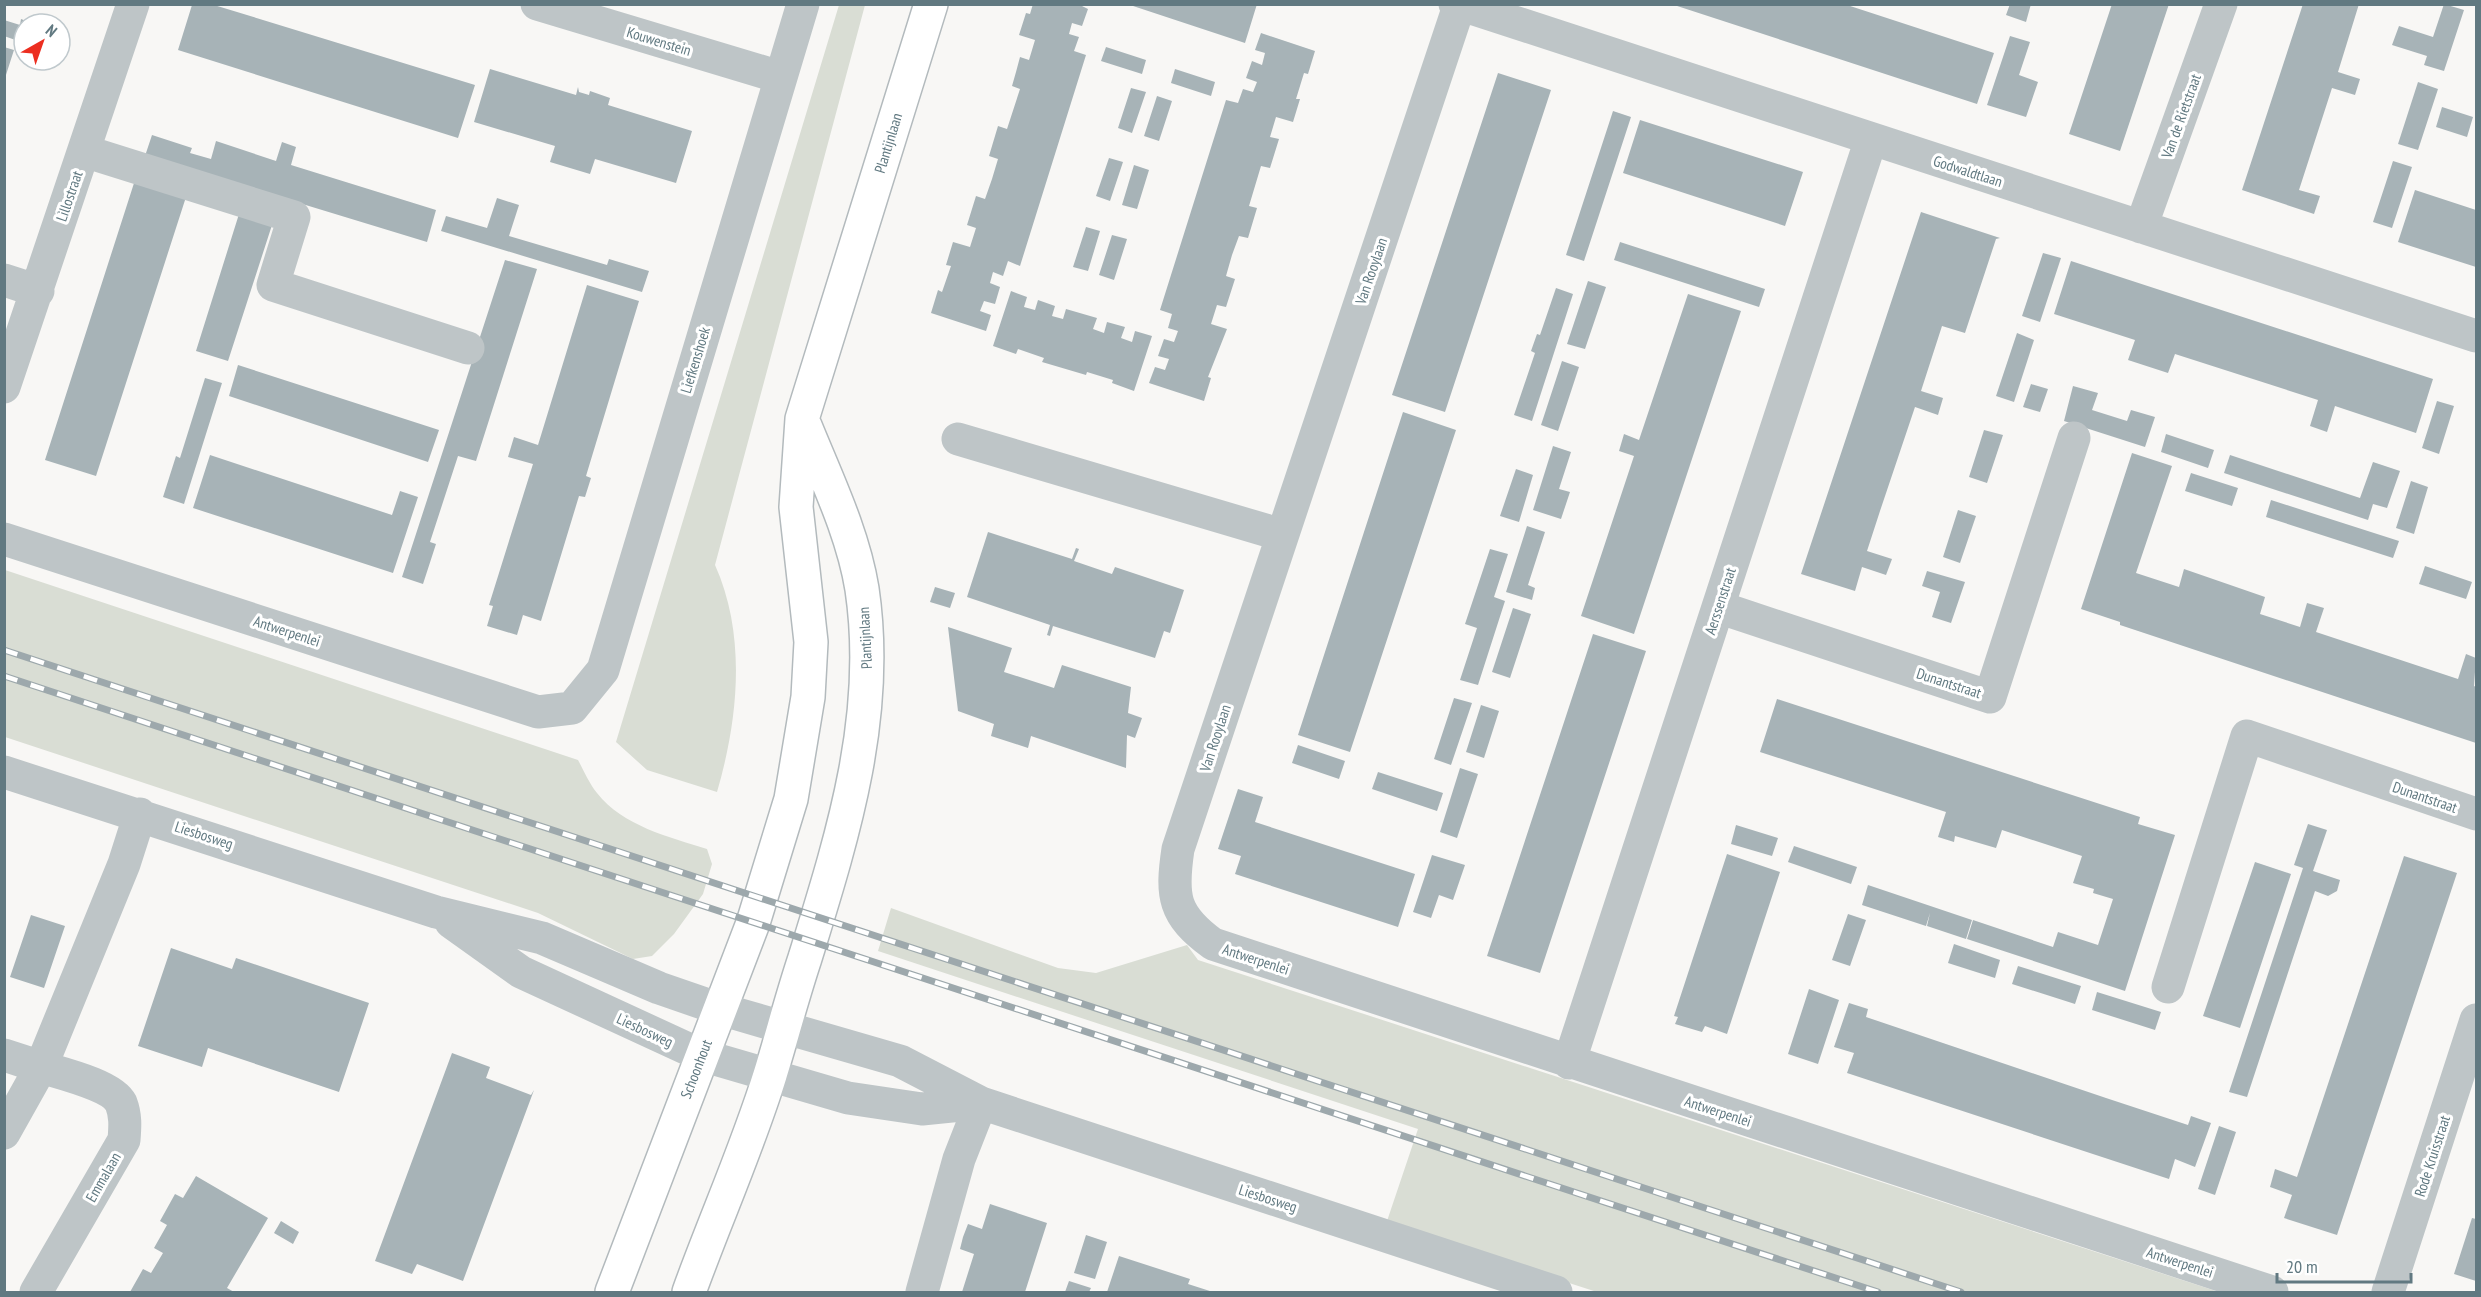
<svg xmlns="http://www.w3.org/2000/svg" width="2481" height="1297" viewBox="0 0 2481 1297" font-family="'PT Sans Narrow',sans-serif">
<rect width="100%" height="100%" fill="#f8f7f5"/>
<path fill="#d9ddd4" d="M 839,5 L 865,5 L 715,565 C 747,636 738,720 717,792 L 647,770 L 616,742 Z
M 5,570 L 578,760 C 584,771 589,783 597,793 C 623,826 669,837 707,849 L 712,864 L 703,894 L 674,934 L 652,956 L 633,959 L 538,913 L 5,737 Z
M 891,908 L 1058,968 L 1096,973 L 1187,945 L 1198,960 L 2219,1292 L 1597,1292 L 1386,1224 L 1418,1129 L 878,951 Z"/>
<path fill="#a7b3b7" d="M 1033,4 L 1078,4 L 1088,9 L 1082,26 L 1072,23 L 1069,34 L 1079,37 L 1074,51 L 1086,55 L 1020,266 L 1008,261 L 1003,276 L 993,272 L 990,283 L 1000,287 L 995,304 L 984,301 L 980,311 L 991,315 L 986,331 L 931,313 L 938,290 L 942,292 L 951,266 L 946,265 L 953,242 L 970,247 L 976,228 L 967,225 L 976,196 L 985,199 L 992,179 L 998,159 L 989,156 L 998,126 L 1007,129 L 1020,89 L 1012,86 L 1016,72 L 1020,57 L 1029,60 L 1035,40 L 1019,35 L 1026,13 L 1030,14 Z
M 1127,4 L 1257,4 L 1245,43 Z
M 1671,4 L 1844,4 L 1994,53 L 1977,104 Z
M 2010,4 L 2031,4 L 2026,22 L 2006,15 Z
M 2112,4 L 2169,4 L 2120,151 L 2069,134 Z
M 2303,4 L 2359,4 L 2338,72 L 2360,79 L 2355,95 L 2332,88 L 2299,190 L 2320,196 L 2314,214 L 2242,190 Z
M 2444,4 L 2464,10 L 2444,71 L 2424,65 L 2427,56 L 2392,45 L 2399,26 L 2433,37 Z
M 192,5 L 214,5 L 475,85 L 458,138 L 178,50 Z
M 21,19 L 34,24 L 24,24 L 24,43 L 4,36 L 4,20 L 20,25 Z
M 1261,33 L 1315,51 L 1308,74 L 1304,73 L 1296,99 L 1300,99 L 1293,122 L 1276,117 L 1270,137 L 1279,139 L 1270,168 L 1261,166 L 1249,206 L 1257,208 L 1248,238 L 1239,236 L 1232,255 L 1226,276 L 1235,279 L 1226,307 L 1217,305 L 1211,324 L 1227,329 L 1208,377 L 1211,378 L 1204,401 L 1149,383 L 1155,367 L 1165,370 L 1169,359 L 1158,356 L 1164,339 L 1174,342 L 1178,331 L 1168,328 L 1172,314 L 1160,310 L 1226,100 L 1238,103 L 1243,89 L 1253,92 L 1257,82 L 1246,78 L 1252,61 L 1262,65 L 1265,53 L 1255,50 Z
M 2010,36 L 2030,42 L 2019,75 L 2038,82 L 2026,117 L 1987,105 Z
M 4,47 L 14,50 L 5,78 L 4,78 Z
M 1106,47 L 1146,60 L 1142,74 L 1101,61 Z
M 490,69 L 576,95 L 578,87 L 579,92 L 589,95 L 590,91 L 610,98 L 608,105 L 692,131 L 676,183 L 595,159 L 590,174 L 550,162 L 555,146 L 474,122 Z
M 1175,69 L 1215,82 L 1211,96 L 1171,83 Z
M 1498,73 L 1551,90 L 1445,412 L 1392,395 Z
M 2418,82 L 2438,89 L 2418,150 L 2398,144 Z
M 1131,88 L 1146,92 L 1132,133 L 1118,128 Z
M 1157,96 L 1172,101 L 1159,141 L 1144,136 Z
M 2442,107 L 2473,117 L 2467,137 L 2436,127 Z
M 1613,111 L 1631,117 L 1584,261 L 1566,255 Z
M 1640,120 L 1803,172 L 1785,226 L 1623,173 Z
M 152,135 L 192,148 L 190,153 L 211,159 L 216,141 L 276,161 L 282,142 L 296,147 L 291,165 L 436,210 L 427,242 L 145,156 Z
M 1109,158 L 1123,162 L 1110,201 L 1096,196 Z
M 2393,161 L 2412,167 L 2392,228 L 2373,222 Z
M 1134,165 L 1149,170 L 1137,209 L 1122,205 Z
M 135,180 L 186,197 L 96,476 L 45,460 Z
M 2415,190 L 2476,210 L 2476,267 L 2398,242 Z
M 497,198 L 519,205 L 509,236 L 607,265 L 609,259 L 649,271 L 642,292 L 441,231 L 446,216 L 487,228 Z
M 1921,212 L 2000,238 L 1996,239 L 1965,333 L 1942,326 L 1921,391 L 1943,398 L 1938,415 L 1915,407 L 1880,511 L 1867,551 L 1892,559 L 1886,575 L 1862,567 L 1855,591 L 1801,574 Z
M 239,214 L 272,225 L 228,361 L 196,351 Z
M 1086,227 L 1100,231 L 1088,271 L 1073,267 Z
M 1112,235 L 1127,239 L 1114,280 L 1099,275 Z
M 1620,242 L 1765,289 L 1759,307 L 1614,260 Z
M 2043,253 L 2061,258 L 2040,322 L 2022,316 Z
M 505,260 L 537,269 L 476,461 L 458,456 L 430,542 L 436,544 L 423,584 L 402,577 Z
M 2071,261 L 2433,379 L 2416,433 L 2335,406 L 2327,432 L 2310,426 L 2318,400 L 2175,354 L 2168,373 L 2128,360 L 2135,340 L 2054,314 Z
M 1588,281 L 1606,287 L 1585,349 L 1567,344 Z
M 587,285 L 639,301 L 586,476 L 591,478 L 585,497 L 579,496 L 541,621 L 523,615 L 517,635 L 487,626 L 493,606 L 489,605 L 533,464 L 508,457 L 514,437 L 538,445 Z
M 1556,288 L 1573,294 L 1532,421 L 1514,415 L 1535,353 L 1531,351 L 1537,334 L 1540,335 Z
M 1011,291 L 1027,297 L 1024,307 L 1035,310 L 1038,300 L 1055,306 L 1052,316 L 1063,319 L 1066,309 L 1097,318 L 1093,329 L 1104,333 L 1107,322 L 1125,327 L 1121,338 L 1132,342 L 1135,331 L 1152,336 L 1134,391 L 1112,383 L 1113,380 L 1087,372 L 1086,375 L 1042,362 L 1044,358 L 1018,349 L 1016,354 L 993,346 Z
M 1688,294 L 1741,311 L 1634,634 L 1581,616 L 1634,456 L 1619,451 L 1624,434 L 1639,440 Z
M 2017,333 L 2034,340 L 2014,402 L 1996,396 Z
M 1562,361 L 1579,367 L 1558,431 L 1541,425 Z
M 238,365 L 439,430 L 428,462 L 229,396 Z
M 205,378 L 222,383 L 184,504 L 163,497 L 176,456 L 180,458 Z
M 2031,384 L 2048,389 L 2040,412 L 2023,407 Z
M 2073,386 L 2098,393 L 2092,410 L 2127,421 L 2131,410 L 2155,417 L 2145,447 L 2064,421 Z
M 2437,401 L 2454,406 L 2439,454 L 2422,448 Z
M 1403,412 L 1456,430 L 1350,752 L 1298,735 Z
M 1984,430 L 2003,435 L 1987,483 L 1969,477 Z
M 2166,434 L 2214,450 L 2208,468 L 2161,452 Z
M 1553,446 L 1571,452 L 1559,489 L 1570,492 L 1561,519 L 1533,510 Z
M 2132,453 L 2172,466 L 2136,573 L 2179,587 L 2184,569 L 2265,597 L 2260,614 L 2300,627 L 2307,603 L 2324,608 L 2316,632 L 2458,679 L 2466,654 L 2476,658 L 2474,686 L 2476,687 L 2476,743 L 2120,625 L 2120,622 L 2081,609 Z
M 210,455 L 392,515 L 400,491 L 418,497 L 393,573 L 193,508 Z
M 2230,455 L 2360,498 L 2373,462 L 2400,471 L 2387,508 L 2373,504 L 2368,520 L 2224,473 Z
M 1516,469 L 1533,475 L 1519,522 L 1500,516 Z
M 2191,473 L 2238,488 L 2232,506 L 2185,491 Z
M 2411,481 L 2428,487 L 2414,534 L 2396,528 Z
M 2271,500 L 2399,541 L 2393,558 L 2266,517 Z
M 1958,510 L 1976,516 L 1960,563 L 1943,557 Z
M 1527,526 L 1545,532 L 1528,585 L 1535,588 L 1532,600 L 1506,592 Z
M 988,532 L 1072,559 L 1076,548 L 1079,549 L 1074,561 L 1112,574 L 1115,567 L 1184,590 L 1170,633 L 1164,631 L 1155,658 L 1053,626 L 1050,636 L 1047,635 L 1050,625 L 967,597 Z
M 1490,549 L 1508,554 L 1494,597 L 1505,601 L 1478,685 L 1460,680 L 1477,628 L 1465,624 Z
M 2425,566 L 2472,582 L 2466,599 L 2419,584 Z
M 1927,571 L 1965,582 L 1951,623 L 1932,617 L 1940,592 L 1922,586 Z
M 935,587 L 955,593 L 950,608 L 930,602 Z
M 1513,608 L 1531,614 L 1510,678 L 1492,672 Z
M 948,627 L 1012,648 L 1004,672 L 1054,688 L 1062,665 L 1131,687 L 1128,713 L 1142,718 L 1135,738 L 1127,735 L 1126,768 L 1031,736 L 1028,748 L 991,736 L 994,724 L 958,711 Z
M 1593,634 L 1646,651 L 1540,973 L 1487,956 Z
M 1454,698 L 1472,703 L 1451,765 L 1434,759 Z
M 1777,699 L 2140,817 L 2138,824 L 2175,835 L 2125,991 L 1967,939 L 1973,920 L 2053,947 L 2058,932 L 2098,945 L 2113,899 L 2093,893 L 2094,889 L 2073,883 L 2082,856 L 2002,830 L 1996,848 L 1955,836 L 1954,842 L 1938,837 L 1946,812 L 1760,752 Z
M 1481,705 L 1499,711 L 1484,758 L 1466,752 Z
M 1298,745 L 1345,761 L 1339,779 L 1292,763 Z
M 1460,768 L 1478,774 L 1457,838 L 1440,832 Z
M 1378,772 L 1443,793 L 1437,811 L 1372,789 Z
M 1238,789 L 1263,797 L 1255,822 L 1415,874 L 1398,927 L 1235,874 L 1241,856 L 1218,849 Z
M 2308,824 L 2327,830 L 2313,871 L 2340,880 L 2337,891 L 2328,896 L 2315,891 L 2247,1097 L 2229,1092 L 2303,868 L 2294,865 Z
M 1736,825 L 1778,838 L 1772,856 L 1731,844 Z
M 1794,846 L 1857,867 L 1851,884 L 1788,862 Z
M 1727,854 L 1780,872 L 1727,1034 L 1705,1026 L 1702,1032 L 1675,1024 L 1678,1017 L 1674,1016 Z
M 1432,855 L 1465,865 L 1453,900 L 1439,895 L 1431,918 L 1413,912 Z
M 2404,856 L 2457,873 L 2337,1235 L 2284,1218 L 2292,1195 L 2270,1187 L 2275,1169 L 2297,1177 Z
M 2255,862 L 2291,874 L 2240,1028 L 2203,1016 Z
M 1868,885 L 1972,920 L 1966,939 L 1927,926 L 1930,913 L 1926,926 L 1862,905 Z
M 1848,914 L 1866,920 L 1850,966 L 1832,960 Z
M 31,915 L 65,926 L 44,988 L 10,977 Z
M 1954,944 L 2000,960 L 1995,978 L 1948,963 Z
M 171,948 L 232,969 L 236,958 L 369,1003 L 339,1092 L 208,1048 L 202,1067 L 138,1046 Z
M 2018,966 L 2081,986 L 2075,1004 L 2012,984 Z
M 1809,989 L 1839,1000 L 1818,1064 L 1788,1054 Z
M 2097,992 L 2161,1012 L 2155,1030 L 2092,1010 Z
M 1849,1003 L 1868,1009 L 1866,1017 L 2106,1098 L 2188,1125 L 2191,1116 L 2211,1123 L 2195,1167 L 2175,1159 L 2169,1179 L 1847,1073 L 1854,1053 L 1834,1047 Z
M 452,1053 L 490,1067 L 486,1078 L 531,1095 L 534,1090 L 463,1281 L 417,1264 L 412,1274 L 375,1261 Z
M 2219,1126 L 2236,1132 L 2215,1195 L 2198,1189 Z
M 196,1176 L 268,1218 L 227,1288 L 234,1292 L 130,1292 L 143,1269 L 151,1273 L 163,1253 L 154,1248 L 167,1225 L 160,1221 L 175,1194 L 183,1198 Z
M 990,1204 L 1047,1223 L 1025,1292 L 962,1292 L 974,1254 L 960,1249 L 963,1237 L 968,1224 L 982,1229 Z
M 2472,1218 L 2476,1219 L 2476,1281 L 2454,1274 Z
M 281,1221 L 299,1232 L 293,1244 L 274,1233 Z
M 1086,1235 L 1107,1242 L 1095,1279 L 1074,1273 Z
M 1119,1256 L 1190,1279 L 1188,1284 L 1213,1292 L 1107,1292 Z
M 1069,1281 L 1091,1288 L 1089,1292 L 1065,1292 Z"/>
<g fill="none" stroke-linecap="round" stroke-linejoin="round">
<g stroke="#b3babd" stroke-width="36">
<path id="major" d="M 612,1292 L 753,923 L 791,799 L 808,697 L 811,642 L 796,507 L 802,419 L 931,4
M 689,1292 C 715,1220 747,1149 770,1075 C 782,1036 792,997 805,958 C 842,838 881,717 862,589 C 853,533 826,478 805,426"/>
</g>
<path stroke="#bec5c7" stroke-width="33" d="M 537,4 L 780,77
M 1455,4 L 1459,6 L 1178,849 C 1171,896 1173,915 1213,944 L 2272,1292
M 1459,4 L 2476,336
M 84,151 L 294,217 L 273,285 L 468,348
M 2141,227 L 2221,4
M 4,280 L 38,291
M 4,387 L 133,4
M 958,439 L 1282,535
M 4,539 L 538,712 L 572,708 L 603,670 L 803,4
M 1718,607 L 1990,697 L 2074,438
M 4,772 L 436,912 L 542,938 L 659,988 L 720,1009 L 900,1061 L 981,1103 L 1556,1292
M 451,922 L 521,972 L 701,1055 L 848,1098 L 922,1109 L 981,1103
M 2168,987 L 2247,736 L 2476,814
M 4,1055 L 41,1067 L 124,864 L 140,814
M 1569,1063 L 1871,139
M 4,1133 L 41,1067 C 60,1073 112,1085 121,1103 C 126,1116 125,1127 124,1140 L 36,1292
M 922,1292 L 959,1159 L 981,1103
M 2388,1292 L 2476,1020"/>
<use href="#major" stroke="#fff" stroke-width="33"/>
<g stroke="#9da8ac" stroke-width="7">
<path id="rail" d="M 4,650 L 1961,1292
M 4,676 L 1878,1292"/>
</g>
<use href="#rail" stroke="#fff" stroke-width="4.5" stroke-dasharray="14" stroke-linecap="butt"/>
</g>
<g text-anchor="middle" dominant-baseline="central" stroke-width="6" stroke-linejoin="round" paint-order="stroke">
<g font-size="15" fill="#617981" stroke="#fff">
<text transform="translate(659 41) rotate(17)">Kouwenstein</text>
<text transform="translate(2181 116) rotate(-70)">Van de Rietstraat</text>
<text transform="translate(888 143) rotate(-73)">Plantijnlaan</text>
<text transform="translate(1968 171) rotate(18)">Godwaldtlaan</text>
<text transform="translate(69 196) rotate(-71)">Lillostraat</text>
<text transform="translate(1371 271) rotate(-71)">Van Rooylaan</text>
<text transform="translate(695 360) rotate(-73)">Liefkenshoek</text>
<text transform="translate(1720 601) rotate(-72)">Aerssenstraat</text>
<text transform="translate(287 631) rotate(18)">Antwerpenlei</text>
<text transform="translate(865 638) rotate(-93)">Plantijnlaan</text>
<text transform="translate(1949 683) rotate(18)">Dunantstraat</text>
<text transform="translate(1215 738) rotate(-72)">Van Rooylaan</text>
<text transform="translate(2425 797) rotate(19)">Dunantstraat</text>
<text transform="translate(204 835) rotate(18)">Liesbosweg</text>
<text transform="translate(1256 959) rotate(18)">Antwerpenlei</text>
<text transform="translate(645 1030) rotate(25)">Liesbosweg</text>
<text transform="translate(696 1069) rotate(-69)">Schoonhout</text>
<text transform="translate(1718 1111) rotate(18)">Antwerpenlei</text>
<text transform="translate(2432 1156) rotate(-72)">Rode Kruisstraat</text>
<text transform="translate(103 1177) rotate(-60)">Emmalaan</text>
<text transform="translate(1268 1198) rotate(18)">Liesbosweg</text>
<text transform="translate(2180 1262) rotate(18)">Antwerpenlei</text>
</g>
</g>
<rect width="2481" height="1297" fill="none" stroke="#617981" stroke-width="12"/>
<g transform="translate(42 42) rotate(40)"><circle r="28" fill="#ffffff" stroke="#c0c9cd" stroke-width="1.5"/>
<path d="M0-4.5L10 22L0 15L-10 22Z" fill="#ec2e20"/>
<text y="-9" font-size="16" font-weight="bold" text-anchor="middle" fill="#617981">N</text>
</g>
<path d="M2277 1273v9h134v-9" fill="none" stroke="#617981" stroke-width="3"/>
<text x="2286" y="1273" font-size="18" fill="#617981" stroke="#ffffff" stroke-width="4.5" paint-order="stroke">20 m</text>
</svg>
